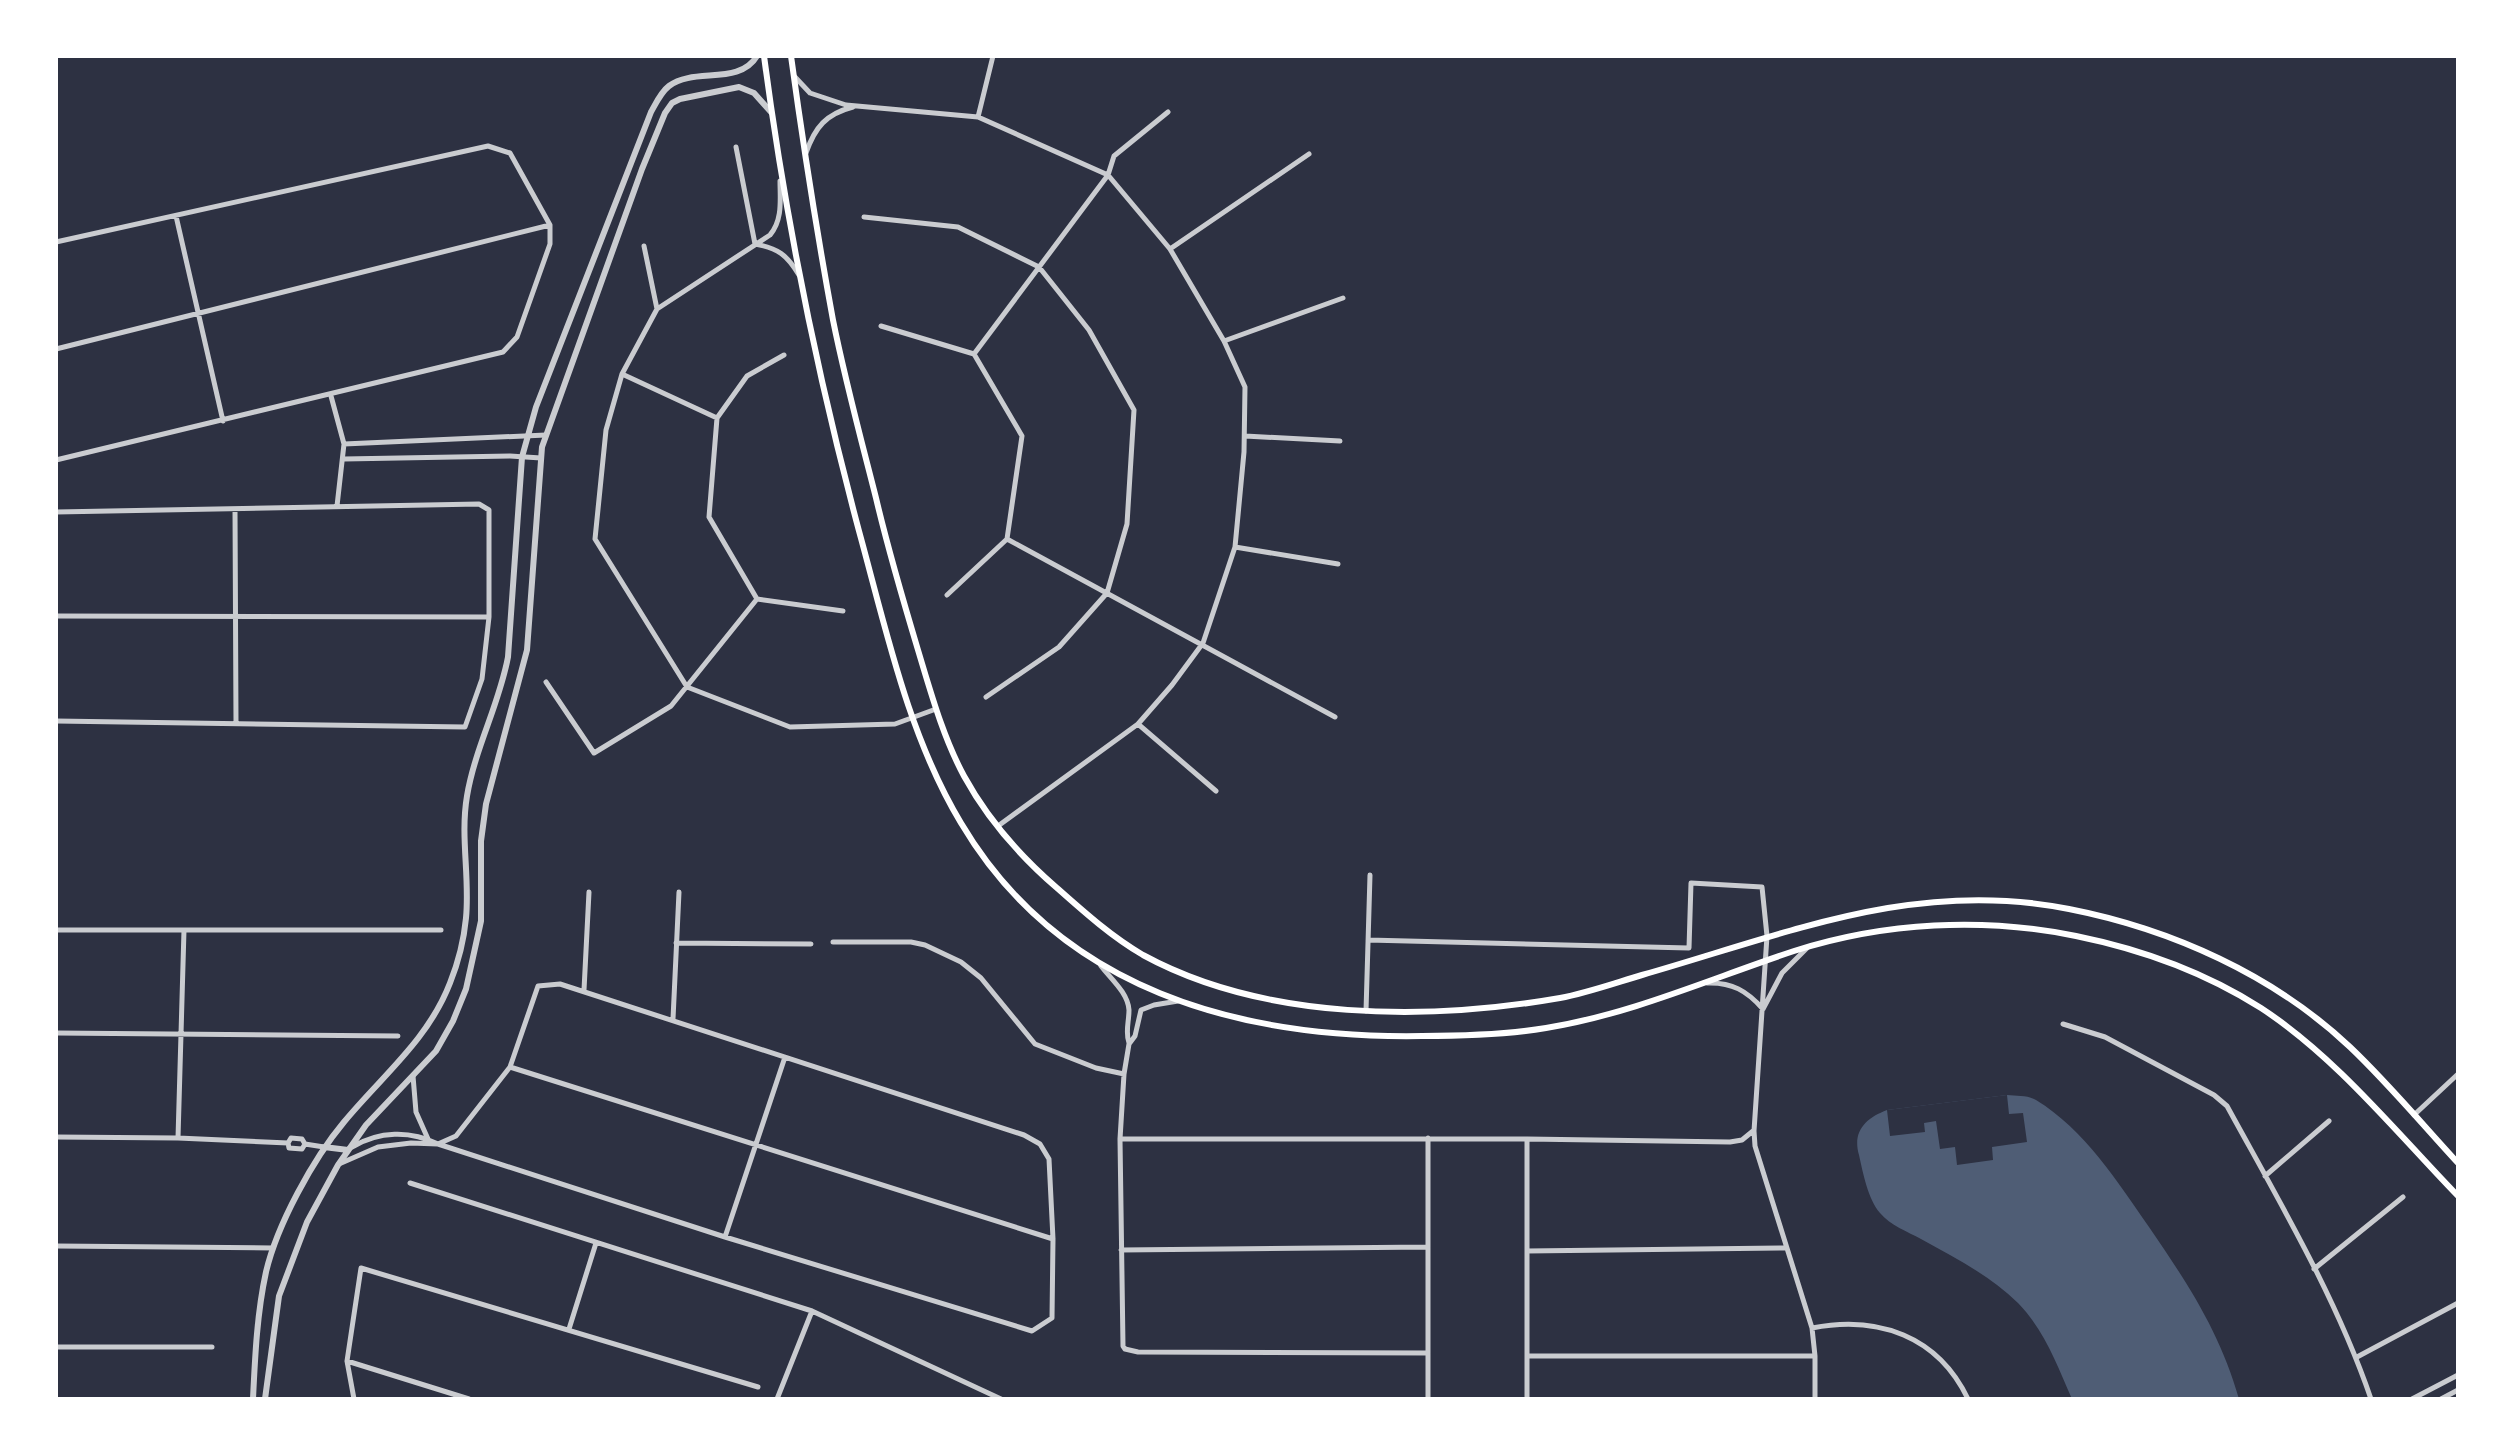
<svg xmlns="http://www.w3.org/2000/svg" width="2514" height="1455" viewBox="0 0 2514 1455" font-family="Inter,sans-serif">
<rect width="100%" height="100%" fill="#2d3142"/>
<path fill="#4f5d75" d="M 2007,1095 C 2017,1096 2027,1095 2036,1100 C 2085,1130 2117,1181 2149,1227 C 2188,1284 2220,1332 2239,1399 L 2072,1399 C 2057,1365 2045,1331 2018,1303 C 1991,1276 1955,1258 1921,1239 C 1908,1232 1890,1225 1880,1213 C 1868,1199 1863,1173 1859,1155 C 1852,1131 1866,1118 1887,1110 Z"/>
<path fill="#2d3142" d="M 2007,1095 L 2009,1114 L 2023,1113 L 2027,1142 L 1992,1147 L 1993,1160 L 1957,1165 L 1955,1147 L 1940,1149 L 1936,1121 L 1924,1123 L 1925,1132 L 1890,1136 L 1887,1110 Z"/>
<g fill="none" stroke-linecap="round" stroke-linejoin="round">
<path stroke="#caccd0" stroke-width="5" d="M 795,77 L 810,93 L 846,105 L 978,117 L 1108,175 L 1170,249 L 1224,341 L 1245,387 L 1244,452 L 1235,547 L 1203,643 L 1172,685 L 1138,724 L 998,826
M 978,117 L 993,56
M 736,147 L 755,244 C 778,248 787,255 799,275
M 806,153 C 815,127 826,114 853,107
M 780,181 C 780,199 783,220 770,235 L 657,309 L 622,374 L 606,430 L 595,539 L 687,687 L 790,727 L 895,724 L 936,709
M 176,216 L 223,421
M 864,217 L 958,227 L 1039,267 L 1089,330 L 1134,410 L 1127,524 L 1107,593 L 1059,647 L 986,697
M 56,242 L 488,146 L 510,153 L 550,225 L 550,244 L 517,337 L 503,352 L 56,460
M 644,246 L 657,309
M 1170,249 L 1309,154
M 881,326 L 974,354 L 1022,436 L 1007,539 L 947,595
M 1224,341 L 1343,298
M 56,349 L 550,225
M 974,354 L 1108,175 L 1114,156 L 1168,112
M 784,355 L 747,376 L 717,418 L 709,517 L 757,599 L 843,611
M 622,374 L 717,418
M 331,396 L 344,444 L 337,506
M 1245,436 L 1340,441
M 344,444 L 546,435
M 344,459 L 510,456 L 541,458
M 235,509 L 236,723
M 56,512 L 479,504 L 489,510 L 489,617 L 482,679 L 465,727 L 56,721
M 1007,539 L 1335,717
M 1235,547 L 1338,564
M 56,616 L 489,617
M 546,682 L 594,753 L 671,706 L 757,599
M 1138,724 L 1216,791
M 56,930 L 441,930
M 1368,940 L 1689,948 L 1691,883 L 1762,887 L 1767,936 L 1754,1131 L 1755,1146 L 1812,1328 L 1815,1356 L 1815,1399
M 833,942 L 911,942 L 925,945 L 961,962 L 981,978 L 1035,1044 L 1096,1068 L 1124,1074
M 676,943 L 811,944
M 1101,966 C 1111,979 1128,993 1129,1010 C 1129,1022 1125,1032 1129,1043
M 1707,983 C 1732,982 1747,991 1763,1009 L 1782,973 L 1807,948
M 584,990 L 589,892
M 1178,1001 L 1154,1005 L 1141,1010 L 1135,1036 L 1129,1044 L 1124,1074 L 1120,1139 L 1123,1346 L 1125,1349 L 1138,1352 L 1428,1353
M 1366,1011 L 1370,875
M 673,1019 L 679,892
M 2063,1024 L 2105,1037 L 2214,1095 L 2227,1106 C 2279,1201 2336,1297 2371,1399
M 56,1033 L 398,1036
M 510,1067 L 1053,1239
M 413,1076 L 416,1112 L 428,1139
M 2414,1115 L 2458,1074
M 56,1137 L 178,1138 L 288,1143
M 178,1138 L 184,930
M 1120,1139 L 1527,1139 L 1730,1142 L 1742,1140 L 1753,1131
M 288,1143 L 291,1138 L 302,1139 L 305,1144 L 324,1147
M 288,1143 L 289,1148 L 302,1149 L 305,1144
M 339,1164 L 378,1147 L 411,1143 L 438,1144 L 456,1136 L 510,1067 L 538,986 L 560,984 L 1024,1135 L 1040,1144 L 1049,1159 L 1053,1239 L 1052,1318 L 1032,1331 L 725,1237 L 438,1144 C 410,1130 379,1131 352,1147
M 2265,1176 L 2329,1121
M 410,1183 L 812,1311 L 1001,1399
M 725,1237 L 785,1057
M 56,1246 L 273,1248
M 1121,1250 L 1428,1247
M 1527,1251 L 1786,1248
M 2314,1269 L 2403,1197
M 1812,1328 C 1878,1315 1938,1336 1968,1399
M 569,1329 L 596,1243
M 56,1347 L 212,1347
M 1527,1356 L 1815,1356
M 2357,1357 L 2458,1303
M 347,1361 L 469,1399
M 354,1399 L 347,1361 L 361,1268 L 758,1387
M 777,1399 L 812,1311
M 1428,1399 L 1428,1138
M 1527,1399 L 1527,1139
M 2412,1399 L 2458,1375
M 2441,1399 L 2458,1390"/>
<path stroke="#caccd0" stroke-width="6" d="M 324,1147 L 348,1150
M 253,1399 C 255,1357 257,1313 266,1272 C 277,1225 313,1159 344,1122 C 382,1076 428,1040 450,983 C 458,963 464,939 466,918 C 470,877 460,837 467,796 C 475,748 499,705 508,657 L 522,457 L 536,407 L 651,112 C 656,103 661,92 669,86 C 694,67 739,86 757,56
M 265,1399 L 279,1296 L 307,1222 L 338,1165 L 366,1125 L 436,1051 L 453,1021 L 466,989 L 481,921 L 481,841 L 486,804 L 527,650 L 542,447 L 642,169 L 665,113 L 672,103 L 680,99 L 739,87 L 754,93 L 771,112"/>
<path stroke="#fff" stroke-width="6" d="M 764,56 C 785,216 817,374 859,531 C 886,629 908,735 961,823 C 1060,990 1239,1039 1422,1036 C 1463,1036 1505,1035 1546,1028 C 1632,1014 1712,978 1794,951 C 1885,922 1983,917 2076,936 C 2140,949 2206,973 2261,1008 C 2336,1057 2396,1132 2458,1196
M 791,56 C 803,144 817,233 833,320 C 845,380 861,439 876,498 C 888,549 903,600 918,650 C 931,693 943,737 964,776 C 987,818 1021,857 1057,888 C 1084,912 1112,937 1143,955 C 1264,1021 1428,1021 1560,998 C 1587,993 1615,983 1642,975 C 1786,934 1916,878 2069,909 C 2171,929 2274,975 2350,1047 C 2388,1083 2422,1124 2458,1163"/>
</g>
<rect width="2514" height="1455" fill="none" stroke="#ffffff" stroke-width="116"/>
</svg>
